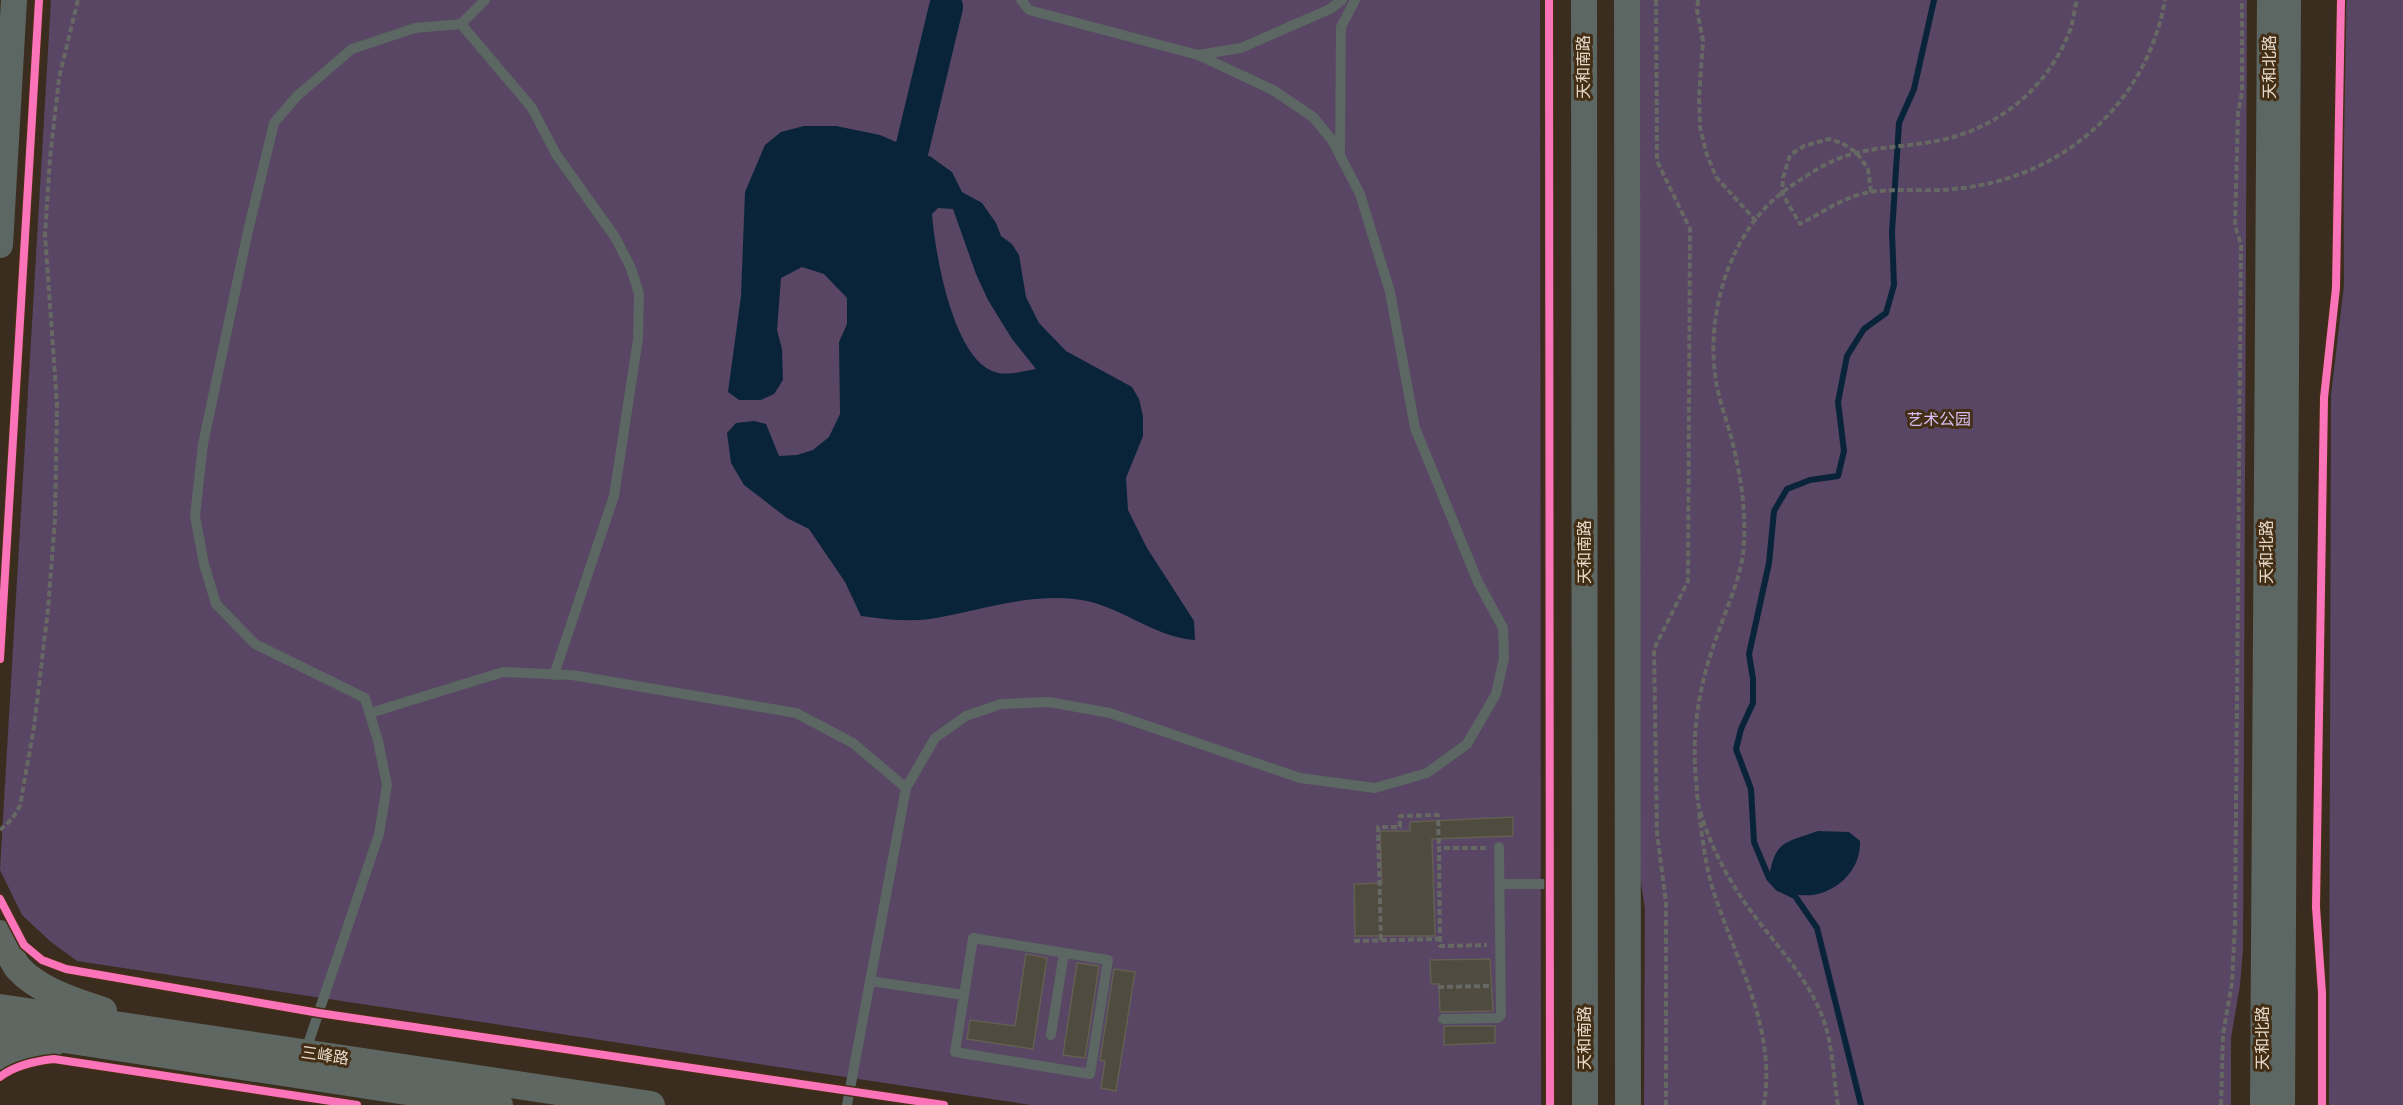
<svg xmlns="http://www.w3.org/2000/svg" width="2403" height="1105" viewBox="0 0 2403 1105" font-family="'Source Sans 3','Noto Sans SC',sans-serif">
<rect width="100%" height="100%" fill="#3a2d20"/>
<path fill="#584664" d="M 51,0 L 1540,0 L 1541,1105 L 1031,1105 L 77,961 L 51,942 L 22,915 L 0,870 Z
M 1633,0 L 2247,0 L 2243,949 L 2240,985 L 2231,1038 L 2231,1105 L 1644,1105 L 1645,908 L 1634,839 Z
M 2343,0 L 2403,0 L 2403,1105 L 2329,1105 L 2331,395 L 2344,285 Z"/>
<path fill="#092439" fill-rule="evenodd" d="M 804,126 L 836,126 L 880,135 L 931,157 L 952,172 L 962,192 L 982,203 L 996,223 L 1001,236 L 1012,244 L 1019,255 L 1026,297 L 1039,323 L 1066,351 L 1132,387 L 1139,399 L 1143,416 L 1143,436 L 1126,478 L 1128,510 L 1147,548 L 1194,621 L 1195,640 C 1154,638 1116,602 1074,599 C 1024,594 979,611 930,619 C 907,622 883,619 861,616 L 845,582 L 809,529 L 787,518 L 744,485 L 731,463 L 727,433 L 736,423 L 754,421 L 766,424 L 779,456 L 797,455 L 813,450 L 829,437 L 840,414 L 839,342 L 847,324 L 847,298 L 824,274 L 802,267 L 781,278 L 777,330 L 782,349 L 783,380 L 774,394 L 761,400 L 739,400 L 728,392 L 741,296 L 745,192 L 765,145 L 781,132 ZM 938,208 L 953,209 L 976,274 L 988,300 L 1012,339 L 1036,369 C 1025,371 1006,376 995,372 C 953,359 935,253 932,214 Z
M 1818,831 L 1849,832 L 1860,841 C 1862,886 1801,916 1769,878 C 1775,840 1785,843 1818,831 Z"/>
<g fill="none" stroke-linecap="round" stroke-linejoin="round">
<path stroke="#092439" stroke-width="6" d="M 1861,1105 L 1817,928 L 1795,896 L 1778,888 L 1769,878 L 1754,842 L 1751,789 L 1736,749 L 1741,729 L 1753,703 L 1753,679 L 1749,654 L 1769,563 L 1774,511 L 1787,489 L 1810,480 L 1838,476 L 1844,451 L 1838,402 L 1847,356 L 1864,329 L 1886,313 L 1894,285 L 1892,232 L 1899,123 L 1914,89 L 1934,0"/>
<path stroke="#092439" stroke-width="34" d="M 912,149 L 946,7"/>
</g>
<path fill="#4f4b3e" stroke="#625f53" stroke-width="1.5" d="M 1513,817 L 1513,836 L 1432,839 L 1435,936 L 1355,936 L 1354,884 L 1382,883 L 1380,831 L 1410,831 L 1410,822 Z
M 1026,954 L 1047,958 L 1033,1049 L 967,1039 L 970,1020 L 1015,1026 Z
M 1490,959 L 1493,1011 L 1440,1012 L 1439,984 L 1431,984 L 1430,960 Z
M 1077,963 L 1099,966 L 1085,1058 L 1063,1055 Z
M 1114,969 L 1135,972 L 1116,1091 L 1101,1088 L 1105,1061 L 1100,1060 Z
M 1444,1026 L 1495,1026 L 1495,1043 L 1444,1045 Z"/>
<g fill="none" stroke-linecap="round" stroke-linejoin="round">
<path stroke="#666863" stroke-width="4" stroke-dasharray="6 3" stroke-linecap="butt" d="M 1656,0 L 1657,161 L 1690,229 L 1688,581 L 1654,649 L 1657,833 L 1666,903 L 1666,1105
M 1698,0 L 1697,10 L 1703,41 L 1699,97 L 1700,127 L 1706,152 L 1716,177 L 1756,221
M 1871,192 L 1868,169 L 1857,153 L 1842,143 L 1829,139 L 1804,146 L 1790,155 L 1783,178 L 1782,193 L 1800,224 C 1823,212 1845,196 1871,192 C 1898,188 1926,192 1953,189 C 2060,180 2146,106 2165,0
M 1699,813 C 1703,842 1706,871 1716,899 C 1739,966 1776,1031 1764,1105
M 0,830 L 12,819 L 20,806 L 34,727 L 48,609 L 55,519 L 57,404 L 45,235 L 50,158 L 59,78 L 78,0
M 1486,848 L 1439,848 L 1440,946 L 1487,945
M 1381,940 L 1378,827 L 1400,827 L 1400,816 L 1438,815 L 1439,848
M 1354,941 L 1440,939
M 1438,987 L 1489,986
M 1838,1105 C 1833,1075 1833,1040 1820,1011 C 1801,967 1765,934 1739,894 C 1722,868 1707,837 1699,807 C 1697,799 1697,789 1696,780 C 1691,729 1700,681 1718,633 C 1728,604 1743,573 1744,542 C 1746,508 1740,473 1732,440 C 1727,421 1719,401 1716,381 C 1706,321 1725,248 1769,204 C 1786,188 1805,176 1825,165 C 1857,147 1895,148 1931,142 C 1993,132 2045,92 2069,33 C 2073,23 2074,11 2077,0
M 2221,1105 L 2223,1034 L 2232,983 L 2235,925 L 2241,244 L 2235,226 L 2238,113 L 2242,92 L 2242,0"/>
<path stroke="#5c6662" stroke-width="10" d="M 1021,0 L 1029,10 L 1198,55 L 1241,48 L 1330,9 L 1342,0
M 461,24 L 532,108 L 556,154 L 615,237 L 631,268 L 639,294 L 638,339 L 614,496 L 554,675
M 1340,152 L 1341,27 L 1355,0
M 370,713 L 503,672 L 572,675 L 796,713 L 853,743 L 906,788
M 1500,884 L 1549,884
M 870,981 L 964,995 L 955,1052 L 1090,1074 L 1108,960 L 973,938 L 964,995
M 1443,1019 L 1498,1018 L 1501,1015 L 1499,847
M 1051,1035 L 1064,953
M 305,1053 L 379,834 L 387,785 L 378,741 L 365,698 L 255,644 L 216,604 L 204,564 L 195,516 L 203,444 L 248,231 L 274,123 L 297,96 L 352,49 L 415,28 L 461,24 L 485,0
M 847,1105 L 906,788 L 935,738 L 966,716 L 1001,704 L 1049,702 L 1110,713 L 1300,778 L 1375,788 L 1427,773 L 1467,744 L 1496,694 L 1504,658 L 1503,628 L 1478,582 L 1415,428 L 1390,292 L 1360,194 L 1332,140 L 1313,117 L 1273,90 L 1198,55"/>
<path stroke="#5c6662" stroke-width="26" d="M 1584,0 L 1585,1105
M 1627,0 L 1628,1105
M 0,245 L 14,0
M 2263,1105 L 2270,0
M 2282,1105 L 2288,0"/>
<path stroke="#5e6761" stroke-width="28" d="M 0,934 C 6,944 11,959 18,968 C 39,991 75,1002 103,1011
M 0,1008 L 651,1105
M 0,1029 L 499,1105
M 0,1056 L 24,1047 L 50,1046"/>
<g stroke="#442e15" stroke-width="11">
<path id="cycleway" d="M 1549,0 L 1550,1105
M 0,659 L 39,0
M 0,899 L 24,945 L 42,960 L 66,969 L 319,1013 L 944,1105
M 0,1077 C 15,1065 35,1061 54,1059 L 357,1105
M 2322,1105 L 2322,993 L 2316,907 L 2324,398 L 2336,288 L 2341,0"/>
</g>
<use href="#cycleway" stroke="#fb73b8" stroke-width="8"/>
</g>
<g text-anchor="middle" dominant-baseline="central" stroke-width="6" stroke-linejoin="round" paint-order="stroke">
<g font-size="16" fill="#e7d9ca" stroke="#442e15">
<text transform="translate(1584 67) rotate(-90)">天和南路</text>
<text transform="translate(2270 67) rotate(-90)">天和北路</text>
<text transform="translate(1585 552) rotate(-90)">天和南路</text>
<text transform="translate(2267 552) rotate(-90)">天和北路</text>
<text transform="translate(1585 1038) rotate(-90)">天和南路</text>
<text transform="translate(2263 1038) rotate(-90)">天和北路</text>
<text transform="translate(325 1056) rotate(8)">三峰路</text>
</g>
<g font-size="16" fill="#dabff4" stroke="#442e15">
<text x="1939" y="420">艺术公园</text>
</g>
</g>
</svg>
